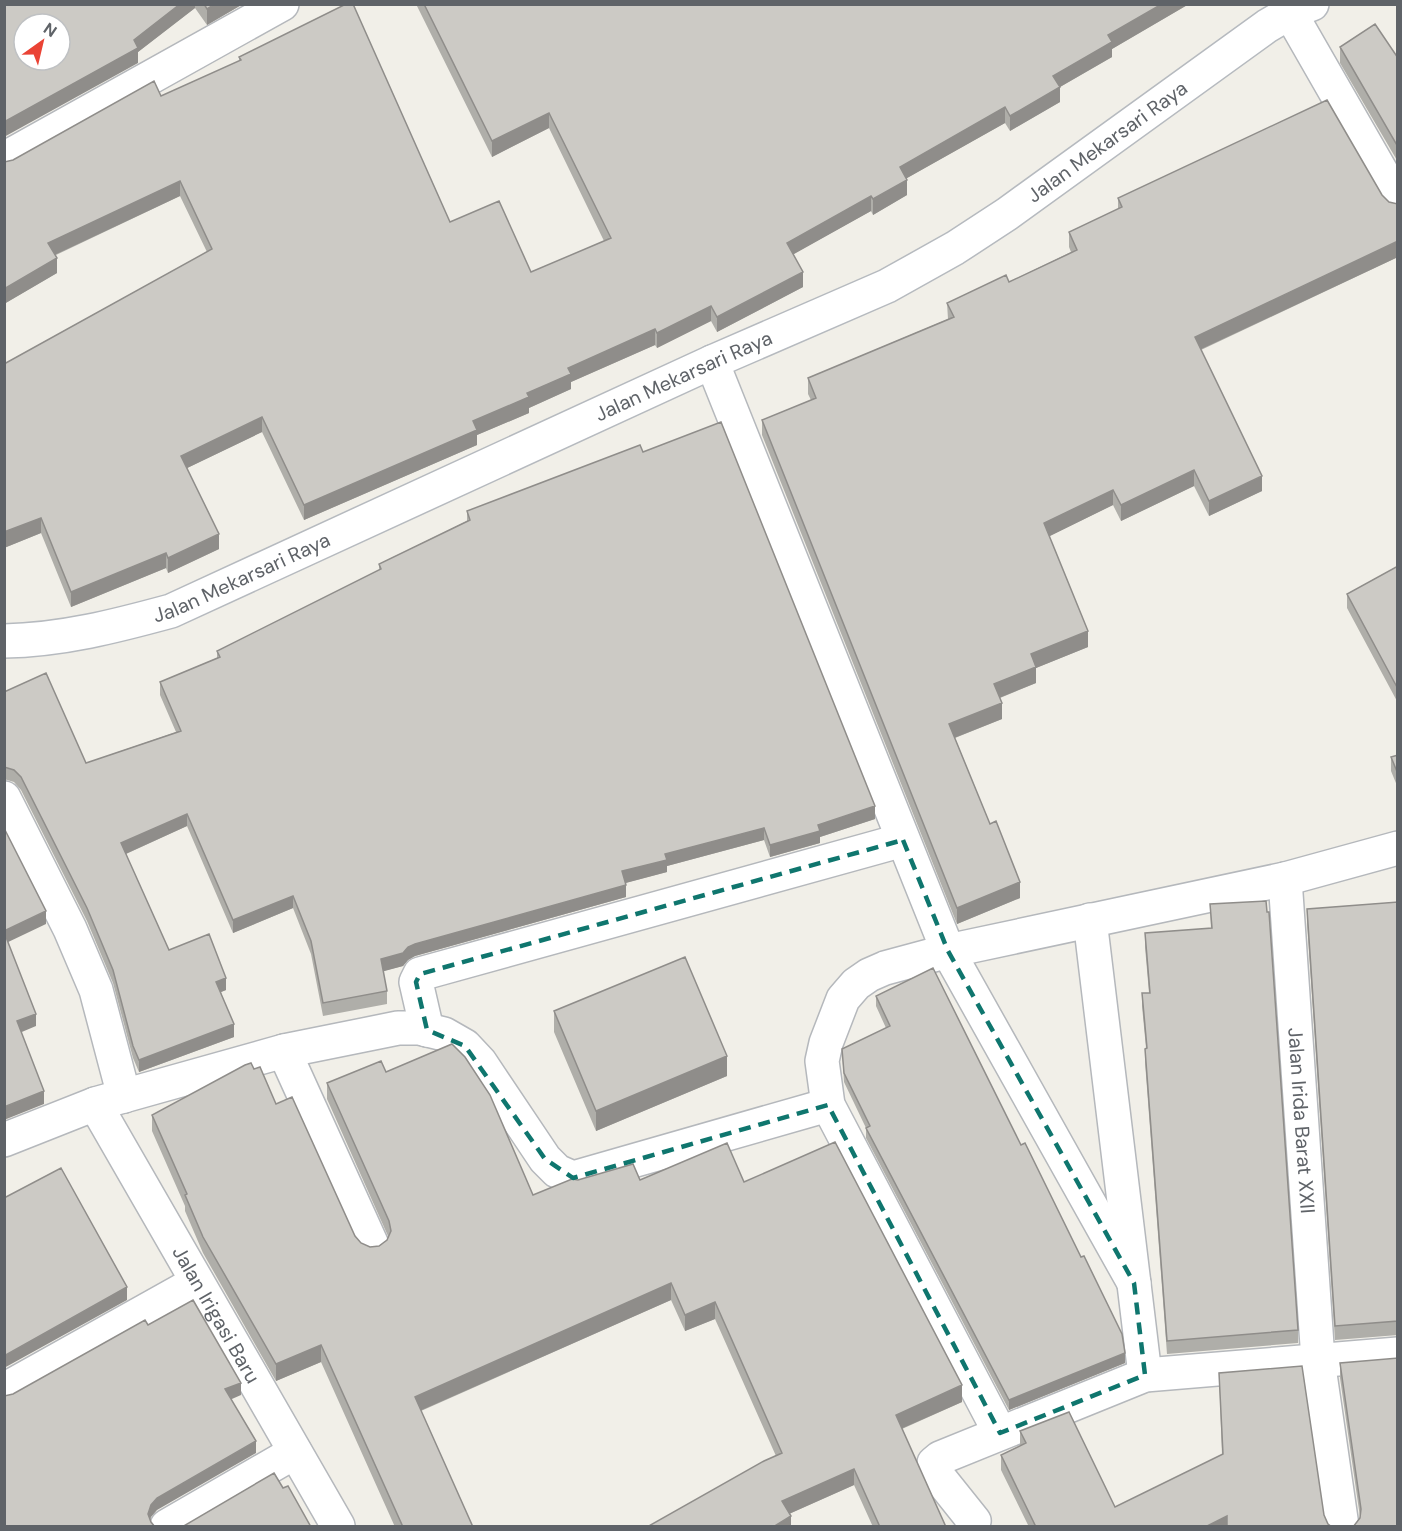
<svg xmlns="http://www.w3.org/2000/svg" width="1402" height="1531" viewBox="0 0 1402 1531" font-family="'DM Sans',sans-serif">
<rect width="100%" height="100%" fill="#f1efe8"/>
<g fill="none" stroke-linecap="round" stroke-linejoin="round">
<g stroke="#b5b8bc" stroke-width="36">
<g id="street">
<path d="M 1285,4 L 1398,201"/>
<path d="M 4,159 L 282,4"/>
<path d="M 712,362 L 948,951 L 1134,1283"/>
<path d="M 4,798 L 70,929 L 96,990 L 124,1096"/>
<path id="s1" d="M 1285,879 L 1318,1360 L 1342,1526"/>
<path d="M 1090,920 L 1145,1375"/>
<path d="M 427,1030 L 416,982 L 420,974 L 903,840"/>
<path d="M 284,1051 L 372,1245"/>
<path id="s2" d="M 95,1104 L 338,1526"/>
<path d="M 4,1140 L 95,1104 L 284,1051 L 398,1028 L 419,1028 L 444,1034 L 465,1046 L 480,1062 L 545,1159 L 557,1171 L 573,1178 L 828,1105"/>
<path d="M 4,1390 L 197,1282"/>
<path d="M 1000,1433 L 828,1105 L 822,1061 L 826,1043 L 843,999 L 856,984 L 869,975 L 885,968 L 948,951 L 1285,879 L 1398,848"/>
<path d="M 167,1526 L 295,1452"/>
<path d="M 972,1526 L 974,1521 L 934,1471 L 934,1463 L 940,1458 L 1145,1375 L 1398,1354"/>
</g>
</g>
<g stroke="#b6babf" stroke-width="36">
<g id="secondary">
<path id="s3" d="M 4,641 C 62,640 116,626 171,611 L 712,362 L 887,286 L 955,248 L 1007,214 L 1267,26 L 1289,13 L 1312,4"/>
</g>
</g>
<use href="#street" stroke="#fff" stroke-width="33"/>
<use href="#secondary" stroke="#fff" stroke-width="33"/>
</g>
<path fill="#afaea9" d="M 4,4 L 243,4 L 207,25 L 195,8 L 138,52 L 138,63 Z
M 416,4 L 1189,4 L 1112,49 L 1112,57 L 1060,87 L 1060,102 L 1010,131 L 1005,123 L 907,178 L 907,195 L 873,215 L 871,211 L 793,254 L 803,287 L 717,332 L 711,321 L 657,348 L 655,345 L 571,382 L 571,389 L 529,408 L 529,413 L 477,435 L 477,445 L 304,520 L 262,432 L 187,468 L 219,549 L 168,573 L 166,568 L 71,607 L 41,533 L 4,548 L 4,364 L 207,252 L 180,196 L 56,255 L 57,273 L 4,304 L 4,162 L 13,160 L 161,96 L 239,61 L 239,57 L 450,222 L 531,272 L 604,241 L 549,128 L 492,157 Z
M 1340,47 L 1398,58 L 1398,162 L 1340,63 Z
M 1118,198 L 1398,257 L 1201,350 L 1262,491 L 1209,516 L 1194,486 L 1121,521 L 1113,505 L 1049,536 L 1088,647 L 1036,668 L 1036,683 L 1000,698 L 1002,719 L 955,738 L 1020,898 L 957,924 L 762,435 L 762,420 L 811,400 L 808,394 L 808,378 L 948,319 L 947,303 L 1009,282 L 1071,252 L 1069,247 L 1069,232 L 1118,209 Z
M 643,452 L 875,819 L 820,837 L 820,843 L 770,857 L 764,840 L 667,866 L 667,872 L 625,883 L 626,897 L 415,956 L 408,960 L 403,966 L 383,971 L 387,991 L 387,1004 L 323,1016 L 311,954 L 293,908 L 233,933 L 187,826 L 126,854 L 169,950 L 226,990 L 221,992 L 234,1037 L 139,1072 L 133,1058 L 113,983 L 87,921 L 21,790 L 14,782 L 4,779 L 4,692 L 86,763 L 176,732 L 160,695 L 160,682 L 217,658 L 217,651 L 379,571 L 379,564 L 467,521 L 467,511 Z
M 1398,566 L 1398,703 L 1347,608 L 1347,594 Z
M 1398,755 L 1398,788 L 1391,771 L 1391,757 Z
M 1398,902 L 1398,1335 L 1335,1340 L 1307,923 L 1307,909 Z
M 1210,904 L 1298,1330 L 1298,1343 L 1167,1354 L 1145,1062 L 1145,1049 L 1146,1048 L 1142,1006 L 1142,993 L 1149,993 L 1145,947 L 1145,933 L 1211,929 Z
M 876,996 L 1125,1363 L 1009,1410 L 866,1138 L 866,1128 L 844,1082 L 842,1049 L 886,1028 L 876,1006 Z
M 554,1011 L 727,1076 L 596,1131 L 554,1032 Z
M 254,1069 L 276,1104 L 355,1236 L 361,1243 L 370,1247 L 379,1246 L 387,1240 L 388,1236 L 327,1099 L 327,1083 L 386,1072 L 533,1195 L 640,1180 L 744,1182 L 962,1402 L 902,1429 L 946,1527 L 873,1527 L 854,1485 L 789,1514 L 791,1527 L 776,1456 L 715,1319 L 685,1331 L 671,1300 L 421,1411 L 473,1527 L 395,1527 L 321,1362 L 276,1381 L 203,1253 L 185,1211 L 185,1206 L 152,1131 L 152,1115 Z
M 1340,1363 L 1398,1527 L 1354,1526 L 1360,1517 L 1340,1378 Z
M 1219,1373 L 1324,1515 L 1328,1524 L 1332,1527 L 1029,1527 L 1001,1470 L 1001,1455 L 1020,1446 L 1020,1431 L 1115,1507 L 1222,1455 Z"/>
<path fill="#8f8d8a" d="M 180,4 L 195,4 L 195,8 L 138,52 L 138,63 L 4,137 L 4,122 L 134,40 Z
M 215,4 L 243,4 L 207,25 L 207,9 Z
M 1162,4 L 1189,4 L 1112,49 L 1112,57 L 1053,91 L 1053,76 L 1108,35 Z
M 1060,87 L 1060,102 L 1010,131 L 1010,116 Z
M 1005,107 L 1005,123 L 900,182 L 900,167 Z
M 549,113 L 549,128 L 492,157 L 492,141 Z
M 907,180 L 907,195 L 873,215 L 873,199 Z
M 180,181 L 180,196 L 48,258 L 48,243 Z
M 871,196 L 871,211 L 787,258 L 787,243 Z
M 1398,241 L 1398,257 L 1195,352 L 1195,337 Z
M 57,258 L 57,273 L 4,304 L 4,289 Z
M 803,272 L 803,287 L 717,332 L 717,317 Z
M 711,306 L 711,321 L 657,348 L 657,333 Z
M 655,329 L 655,345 L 571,382 L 571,389 L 529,408 L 529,413 L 477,435 L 477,445 L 304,520 L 304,505 L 473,421 L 527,393 L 568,368 Z
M 262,417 L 262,432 L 181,471 L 181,456 Z
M 1194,470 L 1194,486 L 1121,521 L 1121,505 Z
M 1262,476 L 1262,491 L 1209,516 L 1209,501 Z
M 1113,490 L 1113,505 L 1044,539 L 1044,523 Z
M 41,518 L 41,533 L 4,548 L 4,532 Z
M 219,534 L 219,549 L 168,573 L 168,558 Z
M 166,553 L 166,568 L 71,607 L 71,592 Z
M 1088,631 L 1088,647 L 1036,668 L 1036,683 L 994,700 L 994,684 L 1031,654 Z
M 1002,703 L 1002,719 L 949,740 L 949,724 Z
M 875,806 L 875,819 L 820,837 L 820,843 L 770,857 L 770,845 L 818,825 Z
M 187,814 L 187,826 L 121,856 L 121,843 Z
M 764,828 L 764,840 L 667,866 L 667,872 L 622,884 L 622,871 L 665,854 Z
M 1020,882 L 1020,898 L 957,924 L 957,908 Z
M 626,885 L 626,897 L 415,956 L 408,960 L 403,966 L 381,972 L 381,959 L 415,944 Z
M 293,896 L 293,908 L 233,933 L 233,920 Z
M 46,911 L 46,924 L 4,944 L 4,931 Z
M 226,978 L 226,990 L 216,994 L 216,982 Z
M 36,1014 L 36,1026 L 17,1034 L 17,1021 Z
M 234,1024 L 234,1037 L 139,1072 L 139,1060 Z
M 727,1056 L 727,1076 L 596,1131 L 596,1111 Z
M 44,1091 L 44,1104 L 4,1120 L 4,1107 Z
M 671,1283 L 671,1300 L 415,1413 L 415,1397 Z
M 127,1287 L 127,1300 L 4,1368 L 4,1356 Z
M 715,1302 L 715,1319 L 685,1331 L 685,1315 Z
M 321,1345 L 321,1362 L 276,1381 L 276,1364 Z
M 1125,1353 L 1125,1363 L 1009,1410 L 1009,1400 Z
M 241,1383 L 241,1395 L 225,1402 L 225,1389 Z
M 962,1385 L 962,1402 L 896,1431 L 896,1415 Z
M 256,1441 L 256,1453 L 157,1510 L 151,1517 L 148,1527 L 148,1514 L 151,1505 L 157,1498 Z
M 854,1469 L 854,1485 L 782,1517 L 782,1501 Z
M 791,1516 L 791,1527 L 773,1527 Z
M 1227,1516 L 1227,1527 L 1205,1527 Z"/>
<path fill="#cccac5" stroke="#8f8d8a" stroke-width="1.5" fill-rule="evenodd" d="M 4,4 L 180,4 L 134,40 L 138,48 L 4,122 ZM 24,24 L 60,24 L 60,60 L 24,60 Z
M 204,4 L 215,4 L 207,9 Z
M 346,4 L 353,4 L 450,222 L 499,201 L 531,272 L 611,238 L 549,113 L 492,141 L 424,4 L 1162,4 L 1108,35 L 1112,42 L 1053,76 L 1060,87 L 1010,116 L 1005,107 L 900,167 L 907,180 L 873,199 L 871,196 L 787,243 L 803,272 L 717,317 L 711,306 L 657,333 L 655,329 L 568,368 L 571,374 L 527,393 L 529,397 L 473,421 L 477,430 L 304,505 L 262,417 L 181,456 L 219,534 L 168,558 L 166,553 L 71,592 L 41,518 L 4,532 L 4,364 L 212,249 L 180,181 L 48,243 L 57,258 L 4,289 L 4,162 L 13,160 L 154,81 L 161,96 L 241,60 L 239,57 Z
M 1375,24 L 1398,58 L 1398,147 L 1340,47 Z
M 1327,100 L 1382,195 L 1389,202 L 1398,204 L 1398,241 L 1195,337 L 1262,476 L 1209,501 L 1194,470 L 1121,505 L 1113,490 L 1044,523 L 1088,631 L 1031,654 L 1036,667 L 994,684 L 1002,703 L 949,724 L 990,824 L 996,821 L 1020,882 L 957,908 L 762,420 L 816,398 L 808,378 L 954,317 L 947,303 L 1006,275 L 1009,282 L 1077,250 L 1069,232 L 1122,207 L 1118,198 Z
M 721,422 L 875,806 L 818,825 L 820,831 L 770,845 L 764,828 L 665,854 L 667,860 L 622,871 L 626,885 L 415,944 L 408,947 L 403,953 L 381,959 L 387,991 L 323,1003 L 311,941 L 293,896 L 233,920 L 187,814 L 121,843 L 169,950 L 209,934 L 226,978 L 216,982 L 234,1024 L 139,1060 L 133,1046 L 113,970 L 87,908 L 21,777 L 14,770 L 4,767 L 4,692 L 46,673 L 86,763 L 181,731 L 160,682 L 220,657 L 217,651 L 381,569 L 379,564 L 470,520 L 467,511 L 640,445 L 643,452 Z
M 1398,566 L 1398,689 L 1347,594 Z
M 1398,755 L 1398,774 L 1391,757 Z
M 4,828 L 46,911 L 4,931 Z
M 1266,901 L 1267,912 L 1269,912 L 1298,1330 L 1167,1341 L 1145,1049 L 1147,1048 L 1142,993 L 1150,993 L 1145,933 L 1212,928 L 1210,904 Z
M 1398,902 L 1398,1321 L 1335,1326 L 1307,909 Z
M 4,932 L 36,1014 L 17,1021 L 44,1091 L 4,1107 Z
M 685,957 L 727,1056 L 596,1111 L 554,1011 Z
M 933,968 L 1021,1145 L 1025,1143 L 1081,1257 L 1084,1256 L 1122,1334 L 1125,1353 L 1009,1400 L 866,1128 L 870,1126 L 844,1073 L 842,1049 L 890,1026 L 876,996 Z
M 452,1044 L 465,1057 L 490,1095 L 533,1195 L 572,1179 L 578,1180 L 633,1164 L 640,1180 L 727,1143 L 744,1182 L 835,1142 L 962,1385 L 896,1415 L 946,1527 L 880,1527 L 854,1469 L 782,1501 L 791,1516 L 773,1527 L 647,1527 L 764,1461 L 782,1453 L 715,1302 L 685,1315 L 671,1283 L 415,1397 L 473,1527 L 403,1527 L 321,1345 L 276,1364 L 203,1237 L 185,1195 L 187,1194 L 152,1115 L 245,1065 L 251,1063 L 254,1069 L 260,1067 L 276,1104 L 292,1097 L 355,1236 L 361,1243 L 370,1247 L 379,1246 L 387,1240 L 391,1231 L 389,1221 L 327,1083 L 381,1061 L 386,1072 Z
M 61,1168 L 127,1287 L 4,1356 L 4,1198 Z
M 193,1300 L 241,1383 L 225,1389 L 256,1441 L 157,1498 L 151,1505 L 148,1514 L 151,1522 L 155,1527 L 4,1527 L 4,1396 L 13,1394 L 145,1320 L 148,1325 Z
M 1398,1358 L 1398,1527 L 1353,1527 L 1360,1518 L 1361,1509 L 1340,1363 Z
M 1302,1366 L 1324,1515 L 1328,1524 L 1332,1527 L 1227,1527 L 1227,1516 L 1205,1527 L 1036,1527 L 1001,1455 L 1026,1443 L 1020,1431 L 1069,1412 L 1115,1507 L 1223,1454 L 1219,1373 Z
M 274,1473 L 283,1488 L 288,1486 L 311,1527 L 182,1527 Z"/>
<path fill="none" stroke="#0f766e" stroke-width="4.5" stroke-dasharray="12 8" stroke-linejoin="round" d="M 903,840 L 948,951 L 1134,1283 L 1145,1375 L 1000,1433 L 828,1105 L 573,1178 L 545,1159 L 465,1046 L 427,1030 L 416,982 L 420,974 Z"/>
<g text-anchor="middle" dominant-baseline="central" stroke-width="4.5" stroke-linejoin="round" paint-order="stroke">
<g font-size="20" fill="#5f6368" stroke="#fff">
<text stroke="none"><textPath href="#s3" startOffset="1220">Jalan Mekarsari Raya</textPath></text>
<text stroke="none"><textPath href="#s3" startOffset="734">Jalan Mekarsari Raya</textPath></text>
<text stroke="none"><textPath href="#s3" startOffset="248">Jalan Mekarsari Raya</textPath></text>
<text stroke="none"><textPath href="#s1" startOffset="242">Jalan Irida Barat XXII</textPath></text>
<text stroke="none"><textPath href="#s2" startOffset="243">Jalan Irigasi Baru</textPath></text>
</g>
</g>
<rect width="1402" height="1531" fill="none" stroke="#5f6368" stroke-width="12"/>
<g transform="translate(42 42) rotate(34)"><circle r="28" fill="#ffffff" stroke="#bfc1c3" stroke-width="1.5"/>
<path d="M0-4.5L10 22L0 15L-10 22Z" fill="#ea4335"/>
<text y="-9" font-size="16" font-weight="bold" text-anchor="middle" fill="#5f6368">N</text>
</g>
</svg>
